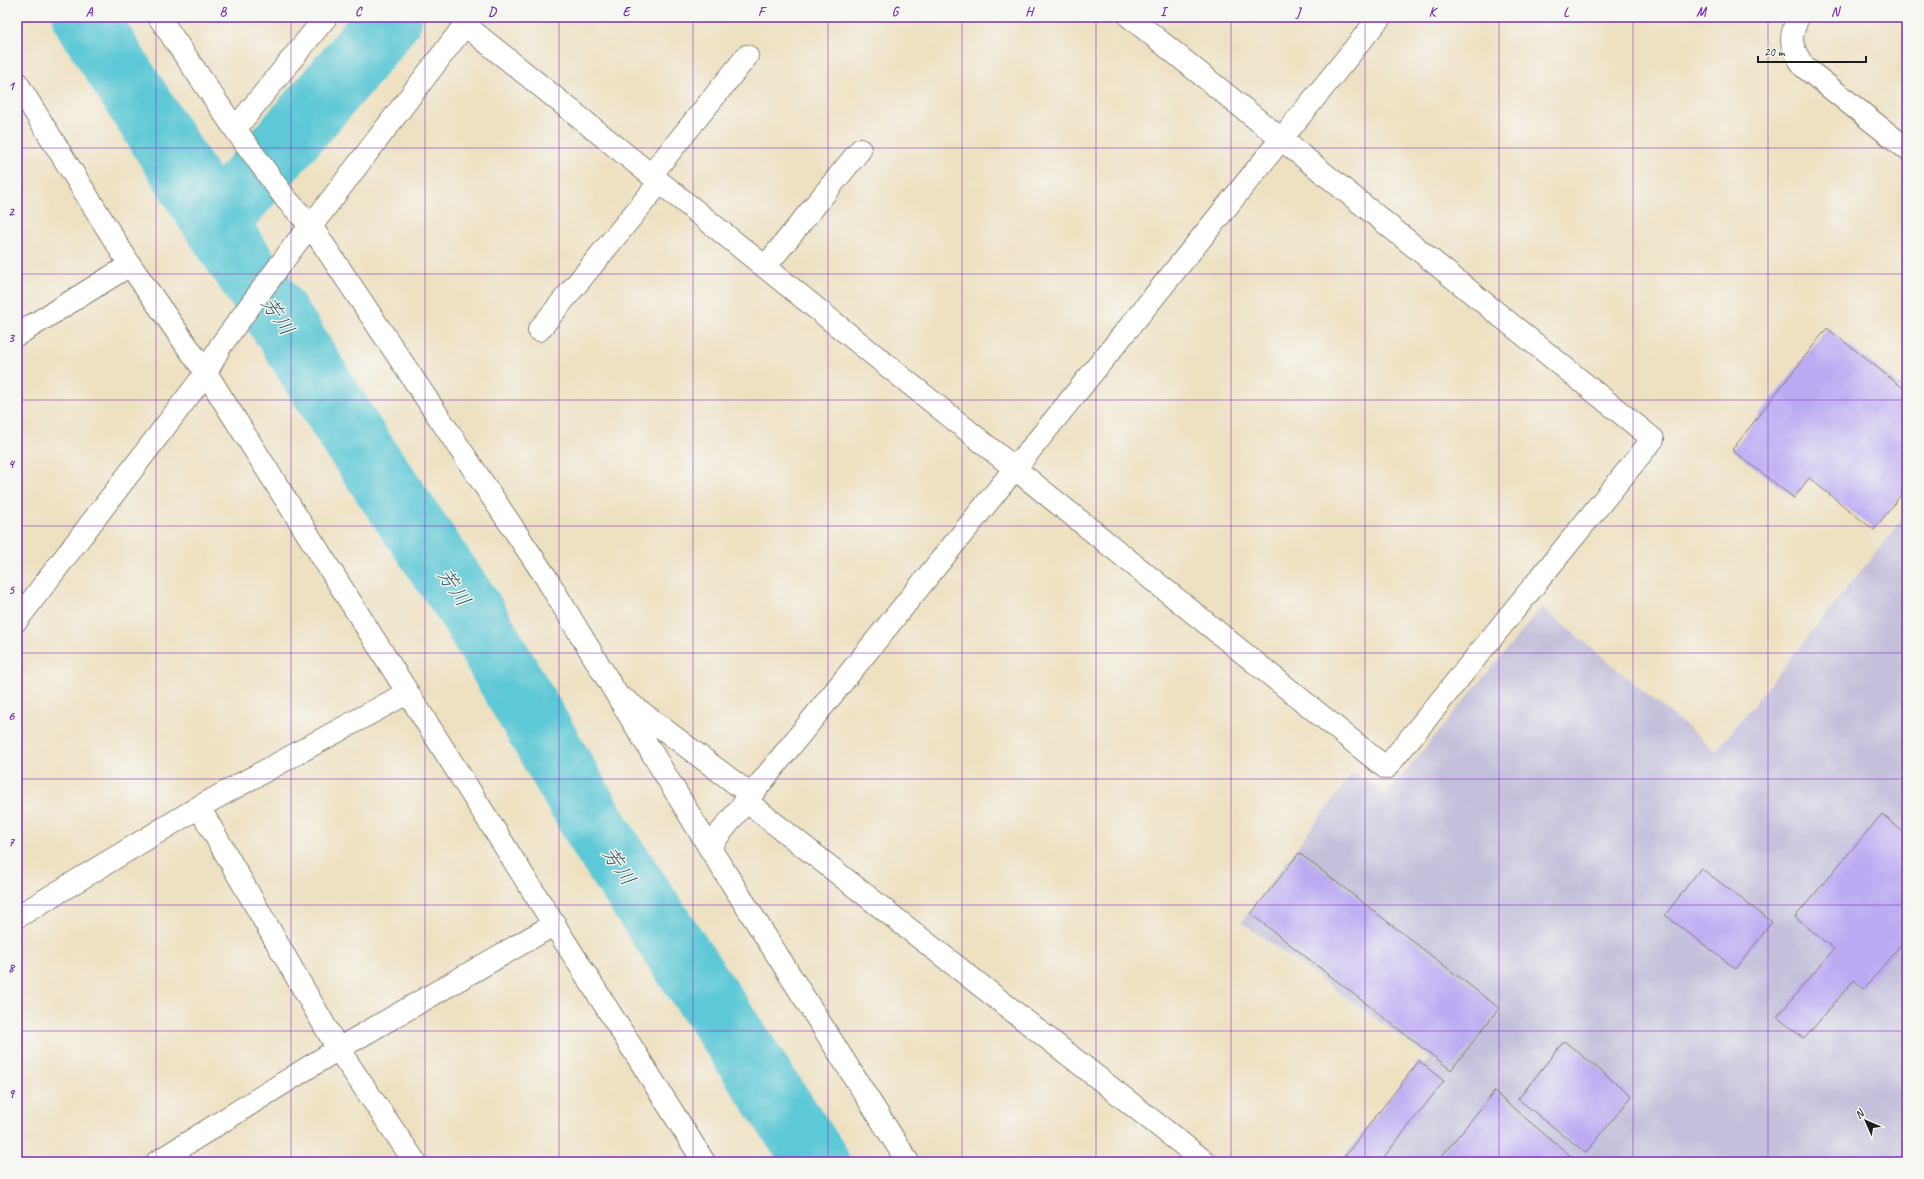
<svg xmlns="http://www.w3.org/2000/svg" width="1924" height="1179" viewBox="0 0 1924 1179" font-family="Caveat,'Klee One',sans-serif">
<rect width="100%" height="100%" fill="#f6f6f2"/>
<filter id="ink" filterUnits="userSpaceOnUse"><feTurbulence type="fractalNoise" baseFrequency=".025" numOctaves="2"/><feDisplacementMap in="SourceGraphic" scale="8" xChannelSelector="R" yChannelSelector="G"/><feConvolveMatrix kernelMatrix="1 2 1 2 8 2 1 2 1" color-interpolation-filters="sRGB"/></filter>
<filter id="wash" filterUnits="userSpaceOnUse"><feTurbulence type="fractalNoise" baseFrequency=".012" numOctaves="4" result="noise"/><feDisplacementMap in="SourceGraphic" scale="16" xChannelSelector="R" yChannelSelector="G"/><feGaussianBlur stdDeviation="0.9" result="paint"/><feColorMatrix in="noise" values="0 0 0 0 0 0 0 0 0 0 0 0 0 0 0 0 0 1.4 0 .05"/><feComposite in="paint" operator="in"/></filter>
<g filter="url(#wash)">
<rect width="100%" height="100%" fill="#eee1c2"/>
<path fill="#c4c0db" d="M 1907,514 L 1907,1162 L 1348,1162 L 1430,1058 L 1241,922 L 1353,773 L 1386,795 L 1542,607 L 1716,751 Z"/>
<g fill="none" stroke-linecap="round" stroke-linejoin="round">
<path stroke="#5dc8d6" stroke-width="65" d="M 85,17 L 215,223 L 288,332 L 354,439 L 469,608 L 604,842 L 817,1162
M 215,223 L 346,72 L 390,17"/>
</g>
<g id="blocks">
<path fill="#bcabf3" d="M 1827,328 L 1907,391 L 1907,487 L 1874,530 L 1809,478 L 1794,498 L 1732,450 Z
M 1882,814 L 1907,835 L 1907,937 L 1864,989 L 1854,980 L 1804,1039 L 1777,1017 L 1834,949 L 1795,917 Z
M 1299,853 L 1499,1008 L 1451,1070 L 1251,914 Z
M 1701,868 L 1772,922 L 1736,969 L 1665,915 Z
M 1564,1041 L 1632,1096 L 1586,1153 L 1518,1099 Z
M 1419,1061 L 1444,1081 L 1380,1162 L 1340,1162 Z
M 1494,1092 L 1578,1162 L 1437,1162 Z"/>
</g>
</g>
<g filter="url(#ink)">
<use href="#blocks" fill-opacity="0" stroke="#857e6f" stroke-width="1"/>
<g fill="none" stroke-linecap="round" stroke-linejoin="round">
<g stroke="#857e6f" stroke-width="24">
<path id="minor" d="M 159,17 L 235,129 L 286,199 L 311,226 L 545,576 L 709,847 L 908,1162
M 1798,17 C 1788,40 1791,47 1804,67 L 1907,149
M 465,25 L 1386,768 L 1653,439 L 1130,17
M 17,83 L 130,265 L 206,373 L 704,1162
M 235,129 L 326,17
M 651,175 L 747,56
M 765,267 L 860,150
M 539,330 L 660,182
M 17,335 L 130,265
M 17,620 L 206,373 L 221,345 L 297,242 L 311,226 L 471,17
M 407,693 L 199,807 L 338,1049 L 415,1162
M 625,700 L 751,795
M 746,801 L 1205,1162
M 709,847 L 1380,17
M 17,917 L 199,807
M 157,1162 L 338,1049 L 555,924"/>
</g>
<use href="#minor" stroke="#fff" stroke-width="22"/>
</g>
</g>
<path fill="none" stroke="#7b2cbf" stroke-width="1" stroke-opacity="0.55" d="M 156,17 L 156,1162M 291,17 L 291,1162M 425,17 L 425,1162M 559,17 L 559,1162M 693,17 L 693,1162M 828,17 L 828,1162M 962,17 L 962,1162M 1096,17 L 1096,1162M 1231,17 L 1231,1162M 1365,17 L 1365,1162M 1499,17 L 1499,1162M 1633,17 L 1633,1162M 1768,17 L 1768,1162M 17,148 L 1907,148M 17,274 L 1907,274M 17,400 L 1907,400M 17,526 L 1907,526M 17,653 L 1907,653M 17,779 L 1907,779M 17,905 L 1907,905M 17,1031 L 1907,1031"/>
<g text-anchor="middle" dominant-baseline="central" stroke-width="3" stroke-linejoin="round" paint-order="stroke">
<g font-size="21" font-style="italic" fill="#33585d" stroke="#f6f6f2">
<text transform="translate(278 316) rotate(57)">芳川</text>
<text transform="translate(454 587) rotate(56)">芳川</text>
<text transform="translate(619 866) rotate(56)">芳川</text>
</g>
</g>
<rect width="1924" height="1179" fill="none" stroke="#f6f6f2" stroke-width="44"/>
<g transform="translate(1866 1121) rotate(315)" stroke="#f6f6f2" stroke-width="3" paint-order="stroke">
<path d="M0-3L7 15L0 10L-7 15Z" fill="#1c1c1c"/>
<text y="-6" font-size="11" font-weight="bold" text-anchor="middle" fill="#1c1c1c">N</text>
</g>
<path d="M1758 56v6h108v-6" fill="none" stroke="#1c1c1c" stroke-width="2"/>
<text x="1764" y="56" font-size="12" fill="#1c1c1c" stroke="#f6f6f2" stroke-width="3" paint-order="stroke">20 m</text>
<rect x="22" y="22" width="1880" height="1135" fill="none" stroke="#7b2cbf" stroke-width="1.5"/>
<g font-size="13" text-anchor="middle" font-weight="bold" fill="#7b2cbf">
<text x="89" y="16">A</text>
<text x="223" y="16">B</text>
<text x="358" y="16">C</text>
<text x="492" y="16">D</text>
<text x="626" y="16">E</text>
<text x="761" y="16">F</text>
<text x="895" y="16">G</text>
<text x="1029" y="16">H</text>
<text x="1163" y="16">I</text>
<text x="1298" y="16">J</text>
<text x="1432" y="16">K</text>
<text x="1566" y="16">L</text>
<text x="1701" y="16">M</text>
<text x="1835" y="16">N</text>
<text x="11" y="90">1</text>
<text x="11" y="216">2</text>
<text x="11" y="342">3</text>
<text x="11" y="468">4</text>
<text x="11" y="594">5</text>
<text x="11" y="720">6</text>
<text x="11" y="846">7</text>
<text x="11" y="972">8</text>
<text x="11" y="1098">9</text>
</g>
</svg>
